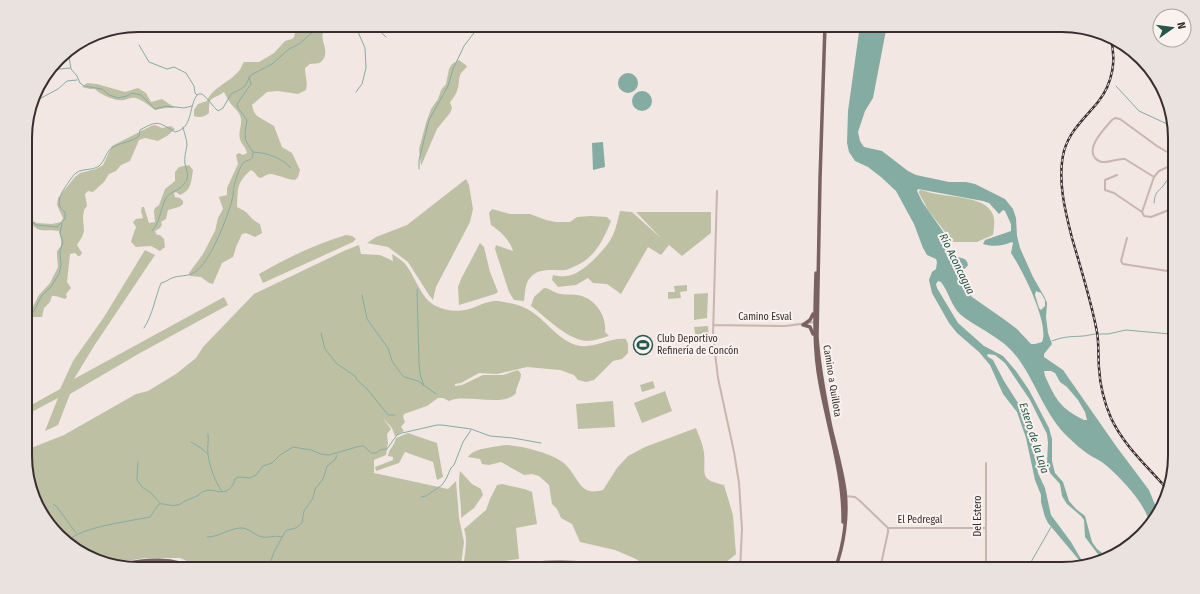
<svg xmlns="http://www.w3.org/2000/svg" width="1200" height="594" viewBox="0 0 1200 594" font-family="'Fira Sans Condensed',sans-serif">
<rect width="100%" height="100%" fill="#f2e7e3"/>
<path fill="#bec0a4" d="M 297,25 L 336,25 C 308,33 334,47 322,61 C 319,65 314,63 310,64 C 308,65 307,67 305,68 C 305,76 308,82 306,90 L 298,94 L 278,91 L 267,92 L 252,105 L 254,112 L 257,116 L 274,126 L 282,147 L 292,153 L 300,170 L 298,177 L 295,180 C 289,180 273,173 270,174 C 267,174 263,177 261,178 L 258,177 L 254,172 L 251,170 C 236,183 238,189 237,207 C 240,209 244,210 246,212 C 252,218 251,219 260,224 L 262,233 L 255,237 L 246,233 L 242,234 L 236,247 L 234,254 L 233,257 L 222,263 L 213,284 L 209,283 L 201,277 L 190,276 L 189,273 L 203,254 L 215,231 L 218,218 L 223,209 L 219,197 L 227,195 L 227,188 L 238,164 L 236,155 L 239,153 L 243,155 L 247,153 C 246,147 241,144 240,139 C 238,132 242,126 241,119 C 240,112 235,109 231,104 C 228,100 226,96 224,92 C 211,101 209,95 209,113 C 204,117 200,118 194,116 L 194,110 L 198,104 L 207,101 C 212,88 228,83 237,73 C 240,71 242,65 244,62 L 259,62 L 274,53 L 285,41 L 292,39 L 294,37 Z
M 459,60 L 467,66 L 466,68 C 456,76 461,81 457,91 C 456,95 453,98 450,102 L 452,108 L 450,113 L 437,129 L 421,166 L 419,149 L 426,123 L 431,109 L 438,99 L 441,90 L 446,84 L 449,69 L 452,64 Z
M 87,83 L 97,84 L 125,92 L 138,88 L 146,93 L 151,102 L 162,99 L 175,108 L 165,108 L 155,110 C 150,106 142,100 136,98 C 131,97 129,99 124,100 C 117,102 99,94 95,89 L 90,89 L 82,87 Z
M 155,125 L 162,128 L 171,126 L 175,129 L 167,136 L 158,141 L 145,138 L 139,140 L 130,161 L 121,165 L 116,171 L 109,174 L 104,182 L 93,192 L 88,191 L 85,194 L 87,206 L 84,210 L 83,217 L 84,231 L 82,237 L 77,245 L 82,253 L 80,256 L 78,256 L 75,253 L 70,254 L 67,282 L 71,288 L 66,294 L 67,297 L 65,299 L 56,296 L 52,296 L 50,302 L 44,308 L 42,317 L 33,317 L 26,323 L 26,317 L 30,312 L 39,295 L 50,283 L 58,267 L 57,257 L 57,251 L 61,246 L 61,240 L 59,231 C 44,228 39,236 28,219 L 37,223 L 52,224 L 61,222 L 63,218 L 57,205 L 58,198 L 75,177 L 80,173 L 96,169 L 103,165 L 112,146 L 151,126 Z
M 189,165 L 193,170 C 191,181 192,190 180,195 L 176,192 L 174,193 L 175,197 L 180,198 L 183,201 L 183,204 L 179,207 L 168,210 L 166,219 L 161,222 L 162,225 L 160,228 L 155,231 L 157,235 L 160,235 L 164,239 L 165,247 L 160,251 L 151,246 L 136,247 L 131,242 L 133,235 L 136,227 L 133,222 L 136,219 L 143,218 L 141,211 L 142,207 L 144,207 L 149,223 L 155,222 L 154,211 L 155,208 L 159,205 L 165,189 L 175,181 L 175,172 L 179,167 Z
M 466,179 L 469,185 L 473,209 L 470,222 L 436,287 L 433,300 L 429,295 L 408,262 L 388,247 L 367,243 L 376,237 L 407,225 Z
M 921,190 C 928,192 935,194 942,195 C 955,197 983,198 991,211 C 996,218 994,227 993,235 L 977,242 L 951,242 L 949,237 L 928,210 L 919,193 L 919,191 Z
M 492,209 L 510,214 L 530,214 L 546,220 L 556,222 L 570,222 L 577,217 L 591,216 L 607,217 L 611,221 C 603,241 594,259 573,267 C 570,268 567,270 565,270 C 553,271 539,267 530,278 C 525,283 525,294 524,301 L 514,300 L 509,292 L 495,249 L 496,245 L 513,251 C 509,239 501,232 491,225 L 489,213 Z
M 620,211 L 632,212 L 661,238 L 636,212 L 711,212 L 711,233 L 682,256 L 669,245 L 661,255 L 648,247 L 621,294 L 607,284 L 593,283 L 588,278 L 576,285 L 558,287 L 552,280 L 553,275 C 560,277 567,277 574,274 C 586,269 606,249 612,237 C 616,229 618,219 620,211 Z
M 346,235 L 352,236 L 356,239 L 353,242 L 263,283 L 259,274 C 287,258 315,244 346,235 Z
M 480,243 L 484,247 L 490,272 L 498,292 L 495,294 L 459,305 L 458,287 L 461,279 Z
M 359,245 L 361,254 L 380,255 L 393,261 L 392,254 C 397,257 403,261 406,265 C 416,278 421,299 436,306 C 445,311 460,312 469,309 C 479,306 488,300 498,301 C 508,303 518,304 527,309 C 545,318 556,339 576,345 C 593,350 609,337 626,339 L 628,344 L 628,353 L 622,359 L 613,361 L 594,380 L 586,382 L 578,380 L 574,375 L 560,370 L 527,367 L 497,374 L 479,373 L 461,383 L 455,384 L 455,386 L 462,385 L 483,375 L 503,375 L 518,370 L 521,374 C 521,381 516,386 516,393 C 504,408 465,393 449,401 L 443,398 L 438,398 L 427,406 L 404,414 L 403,417 L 405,422 L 401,427 L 404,431 L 395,436 L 392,428 L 383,418 L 391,429 L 387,434 L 388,443 L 386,455 L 374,460 L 374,473 L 448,489 L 456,481 L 459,518 L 464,542 L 461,565 L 463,569 L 205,569 L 180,558 L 145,558 L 114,563 L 88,557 L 48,525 L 26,471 L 26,450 L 64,435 L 136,394 L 148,391 L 176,374 L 196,358 L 203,347 L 254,294 L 346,250 Z
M 145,250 L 155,255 L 94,346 L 74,379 L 224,297 L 228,305 L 140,353 L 70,394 L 58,425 L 45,431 L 58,398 L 26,415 L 26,408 L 60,389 L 73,361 L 104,317 Z
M 687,285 L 687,291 L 680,292 L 681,298 L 668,299 L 668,292 L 675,292 L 674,286 Z
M 544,288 C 550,288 554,293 561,294 C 566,295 572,294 577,295 C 594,297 607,315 605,332 L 609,336 C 602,338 593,341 587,341 C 566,339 547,318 531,306 L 534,297 Z
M 708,293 L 707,318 L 694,320 L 694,294 Z
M 708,326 L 709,338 L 696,340 L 694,327 Z
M 653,381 L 655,388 L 642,392 L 640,385 Z
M 665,391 L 672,411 L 642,423 L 634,403 Z
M 613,401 L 615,427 L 578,429 L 576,404 Z
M 696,428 C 699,436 703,444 704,453 C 706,475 698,479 724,485 L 733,515 L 736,554 L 718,569 L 650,569 L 636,559 L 615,550 L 580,542 L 572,524 L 561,518 L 557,509 L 552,504 L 549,485 L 539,476 L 532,474 L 524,475 L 501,462 L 489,465 L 482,464 L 480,459 L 468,457 C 472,451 480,449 487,448 C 494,447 501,445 508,445 C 525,447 547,452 561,461 C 572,468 578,485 585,489 C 591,493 597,491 603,490 L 617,468 L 628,456 L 645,447 Z
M 408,433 L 437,443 L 443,477 L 437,480 L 433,462 L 405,452 L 399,463 L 376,471 L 375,467 L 393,460 L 393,457 L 388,456 C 389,448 394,447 396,438 Z
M 460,471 L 472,484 L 481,489 L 483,495 L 474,508 L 461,518 C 462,502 457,487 460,471 Z
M 502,484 C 512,487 522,487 532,492 L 537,524 L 516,528 L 519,559 L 463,566 C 465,555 468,540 464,529 L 486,510 L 490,499 L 497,485 Z
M 528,566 L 566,567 L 565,569 L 505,569 Z"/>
<path fill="#85aca3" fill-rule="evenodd" d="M 860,25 L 887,25 L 873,98 L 865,111 L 858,132 L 860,141 L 864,147 L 882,151 L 908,171 L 916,175 L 949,182 L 966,182 L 975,184 L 1005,199 L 1013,209 L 1016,218 L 1017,236 L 1020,248 L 1033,277 L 1045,298 L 1047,303 L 1046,317 L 1048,333 L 1052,344 L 1044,354 L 1044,357 L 1063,370 L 1116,446 L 1149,490 L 1158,512 L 1149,522 C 1146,505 1122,479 1108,467 C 1102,461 1094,458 1088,454 C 1081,449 1075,444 1069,438 C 1045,416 1036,382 1017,357 C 1002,337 980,330 961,315 C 951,306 949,292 941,282 L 938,281 L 936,284 L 937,288 L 958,323 L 984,346 L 1003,356 L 1016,371 L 1029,390 L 1049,428 L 1052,439 L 1052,461 L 1055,473 L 1063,482 L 1069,501 L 1076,509 L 1085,516 L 1092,542 L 1097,549 L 1106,556 L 1102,558 L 1097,553 L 1085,537 L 1084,520 L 1081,516 L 1067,504 L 1062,496 L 1060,484 L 1050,473 L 1047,463 L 1048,443 L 1047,434 L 1030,400 L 1005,363 L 995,355 L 988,354 L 987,356 L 993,360 L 1004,381 L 1020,406 L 1033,447 L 1038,473 L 1045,488 L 1051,515 L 1071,542 L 1081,559 L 1085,563 L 1083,564 L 1079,560 L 1048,523 L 1045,517 L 1041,502 L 1041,495 L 1035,480 L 1026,438 L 1017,412 L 1003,394 L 990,365 L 979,352 L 957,333 L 949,323 L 932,293 L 929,280 L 932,272 L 936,269 L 937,262 L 936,259 L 927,255 L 923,248 L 914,224 L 896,191 L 881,177 L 868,167 L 855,161 L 849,152 L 847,143 L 848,111 ZM 918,189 L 983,201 L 989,203 L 999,214 L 1003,210 L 1005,211 L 1011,224 L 1011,231 L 985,240 L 983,244 C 992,247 1003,246 1012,242 L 1013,243 L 1011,253 C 1022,269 1050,324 1042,342 L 1035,344 L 1031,344 L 1017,329 L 1005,320 L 972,297 C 967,291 957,278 963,270 C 965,268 967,267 968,265 C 967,256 957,258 950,256 C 948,251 952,246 949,240 L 923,203 L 917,191 ZM 1036,291 L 1041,293 L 1045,300 L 1045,306 L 1041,310 L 1039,308 L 1035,295 ZM 1044,371 L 1051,371 L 1055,373 L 1060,382 L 1067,387 L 1078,400 L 1085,412 L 1087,420 L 1084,420 C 1060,408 1056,400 1045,376 Z
M618 83a10 10 0 1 1 20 0a10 10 0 1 1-20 0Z
M632 101a10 10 0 1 1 20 0a10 10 0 1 1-20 0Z
M 603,142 L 605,167 L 593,170 L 592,143 Z"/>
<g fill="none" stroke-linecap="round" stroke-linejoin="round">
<path stroke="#85aca3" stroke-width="1" d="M 373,25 L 386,37
M 139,45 L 149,62 L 167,69 L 174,67 L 186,73 L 194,86 L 195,93 L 197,95
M 68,51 L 71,69 L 77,76 L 80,83 L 84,86 L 102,89 L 109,95 L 118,98 L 127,96 L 132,93 L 141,95 L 155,109 L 167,106 L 184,108 L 192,106
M 50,70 L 70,68
M 1116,86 L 1139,111 L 1165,123 L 1174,130
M 356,92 L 362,84 L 366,68 L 365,48 L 358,32 L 357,25
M 33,102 L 35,102 L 43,97 L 58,89 L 67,81 L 77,80
M 253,152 C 267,153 281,157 291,168
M 419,169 L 419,160 L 429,120 L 448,86 L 453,69 L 464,46 L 480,25
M 1154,203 C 1155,189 1160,192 1165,183 C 1168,179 1170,177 1174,174
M 25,215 L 36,225 L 57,227 L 65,219 L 65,212 C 52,204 64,189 70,180 C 72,178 73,175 76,173 C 82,168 92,171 99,166 C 105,161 106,151 113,147 C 122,142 130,143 139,136 L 140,130 C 157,120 159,122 175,132 C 194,128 188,105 198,94 L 202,94 C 209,99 213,107 218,111 L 223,108 L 231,94 L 241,89 L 245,86 L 251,75 L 272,64 L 289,49 L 299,44 L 321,25
M 152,231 C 160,222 160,211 165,200 C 170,190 178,192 184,184 C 190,177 187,172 185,164 C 184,158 186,151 187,145 C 187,139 184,133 183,127
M 417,289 L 419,363 L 420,374 L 424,386
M 362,295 L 367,319 L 388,348 L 392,361 L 399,371 L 404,377 L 418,381 L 436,394
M 26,318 L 34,311 L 42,295 L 50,288 L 59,274 L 61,265 L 60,251 L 63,242 L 60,233 L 62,224
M 144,328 C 153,314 155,298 161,283 C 165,282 168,280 172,278 C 179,275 188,277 195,272 C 210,263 228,216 232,200 C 234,194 233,187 235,182 C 237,176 240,166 244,162 C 248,160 252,160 253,155 C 253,149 248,146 246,141 C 244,133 246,128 247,120 L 238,108 L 237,104 L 251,84 L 249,77
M 321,333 L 325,349 L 337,364 L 355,376 L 357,380 L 368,390 L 388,415 L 395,415
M 1099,334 L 1108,334 L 1126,330 L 1170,334 L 1175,333
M 1052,341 C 1064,336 1071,337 1083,336 C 1087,336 1092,334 1096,334
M 208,434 C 209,441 207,448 208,454 C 209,464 215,483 222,491
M 191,442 L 201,448 L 208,454
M 138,462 L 137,480 L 142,487 L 151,493 L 160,503
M 421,497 L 426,496 L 442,485 L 446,479 L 451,468 L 454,465 L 463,442 L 471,430
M 53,504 L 57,507 L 76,533
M 207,537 C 219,537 228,529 240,528 C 249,527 254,536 263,537 C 270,538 273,535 282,537
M 68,541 C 79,527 132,521 150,517 L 159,504 C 165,503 171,507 177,505 C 180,505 183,502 185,501 C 189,499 193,498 197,496 C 200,494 201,492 205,491 C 212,488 219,494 226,491 C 231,489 234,484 235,479 L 238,477 L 250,478 L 256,475 L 263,466 L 272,463 L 280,455 L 293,447 L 311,450 L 321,454 L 329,455 L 360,446 L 364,446 L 371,453 L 376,453 L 380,450 L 387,449 L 397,435 L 402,433 L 437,425 L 442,425 L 471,429 L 490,436 L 513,438 L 541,443
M 268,569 L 274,552 L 285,532 L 287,530 L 296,528 L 302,523 L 304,511 L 313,498 L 315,489 L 323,479 L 327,466 L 335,460 L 337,455
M 1027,569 L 1051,527"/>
<path stroke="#c9b5b0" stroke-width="2" d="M 1174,164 L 1159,171 L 1154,177 L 1142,212 L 1144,216 L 1151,217 L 1174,208
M 1117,175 L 1105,180 L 1105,190 L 1114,193 L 1142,212
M 1154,177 L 1125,159 C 1117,158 1110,163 1103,162 C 1100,162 1097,160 1095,158 C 1086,147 1105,128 1112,120 L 1115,118 L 1120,119 L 1157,146 L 1174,156
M 717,191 L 713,336 L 718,378 L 734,452 L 739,483 L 742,529 L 740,569
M 1127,238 L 1121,261 L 1123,264 L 1174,272
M 713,325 L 786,326 L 815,322
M 1173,380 L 1175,379
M 845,496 L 855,497 L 859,500 L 888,528
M 888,528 L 986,528
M 880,569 L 888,532 L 888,528
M 986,569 L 986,463"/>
<path stroke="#796260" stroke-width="3.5" d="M 825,25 L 820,179 L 817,337 C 819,368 825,398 831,428 C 836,449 842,469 845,491 C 848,516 844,545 835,569
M 816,273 C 815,310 813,346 820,383 C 828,428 844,475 843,522
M 803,325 L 810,320 L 813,314
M 804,325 L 810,327 L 813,334
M 122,565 C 146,558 174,558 197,569
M 494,569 C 533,561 583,559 621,569"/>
<g stroke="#392d2d" stroke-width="2.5">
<path id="rail" d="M 1110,36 C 1117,59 1113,83 1098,102 C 1085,118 1070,130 1064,151 C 1057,179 1065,211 1072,238 C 1081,269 1091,300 1097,332 C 1099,344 1098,356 1099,368 C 1100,385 1104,402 1111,418 C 1124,446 1147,466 1167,489"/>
</g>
<use href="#rail" stroke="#f9f2ef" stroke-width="1" stroke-dasharray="3" stroke-linecap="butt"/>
</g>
<defs>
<g id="stadium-ring" transform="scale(1)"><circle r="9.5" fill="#f9f2ef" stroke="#26574d" stroke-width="1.5"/><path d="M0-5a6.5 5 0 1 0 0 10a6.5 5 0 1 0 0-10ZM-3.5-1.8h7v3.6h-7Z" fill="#26574d"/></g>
</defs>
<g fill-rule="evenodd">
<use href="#stadium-ring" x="643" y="345"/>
</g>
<g text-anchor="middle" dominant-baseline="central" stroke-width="4" stroke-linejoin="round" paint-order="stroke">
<g font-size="10" fill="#392d2d" stroke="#f9f2ef">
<text x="765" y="317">Camino Esval</text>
<text transform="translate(832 381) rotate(81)">Camino a Quillota</text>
<text transform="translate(978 516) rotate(-90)">Del Estero</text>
<text x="920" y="520">El Pedregal</text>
</g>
<g font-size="10" fill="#392d2d" stroke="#f9f2ef" text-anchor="start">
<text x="657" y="339">Club Deportivo<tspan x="657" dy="12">Refinería de Concón</tspan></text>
</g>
<g font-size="11" font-style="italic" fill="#26574d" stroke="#f9f2ef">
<text transform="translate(957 264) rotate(64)">Río Aconcagua</text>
<text transform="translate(1034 438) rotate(72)">Estero de la Laja</text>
</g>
</g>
<path d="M0 0H1200V594H0ZM138 32H1062A106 106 0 0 1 1168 138V456A106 106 0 0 1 1062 562H138A106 106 0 0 1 32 456V138A106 106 0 0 1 138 32Z" fill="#eae2df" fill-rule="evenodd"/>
<path fill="none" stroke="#392d2d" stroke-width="2" d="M138 32H1062A106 106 0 0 1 1168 138V456A106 106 0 0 1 1062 562H138A106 106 0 0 1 32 456V138A106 106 0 0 1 138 32Z"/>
<g transform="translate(1172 28) rotate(76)"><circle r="19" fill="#f9f2ef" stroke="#aca3a1"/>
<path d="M0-3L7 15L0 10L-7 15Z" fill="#26574d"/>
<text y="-6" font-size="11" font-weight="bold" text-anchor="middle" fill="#392d2d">N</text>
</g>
</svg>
